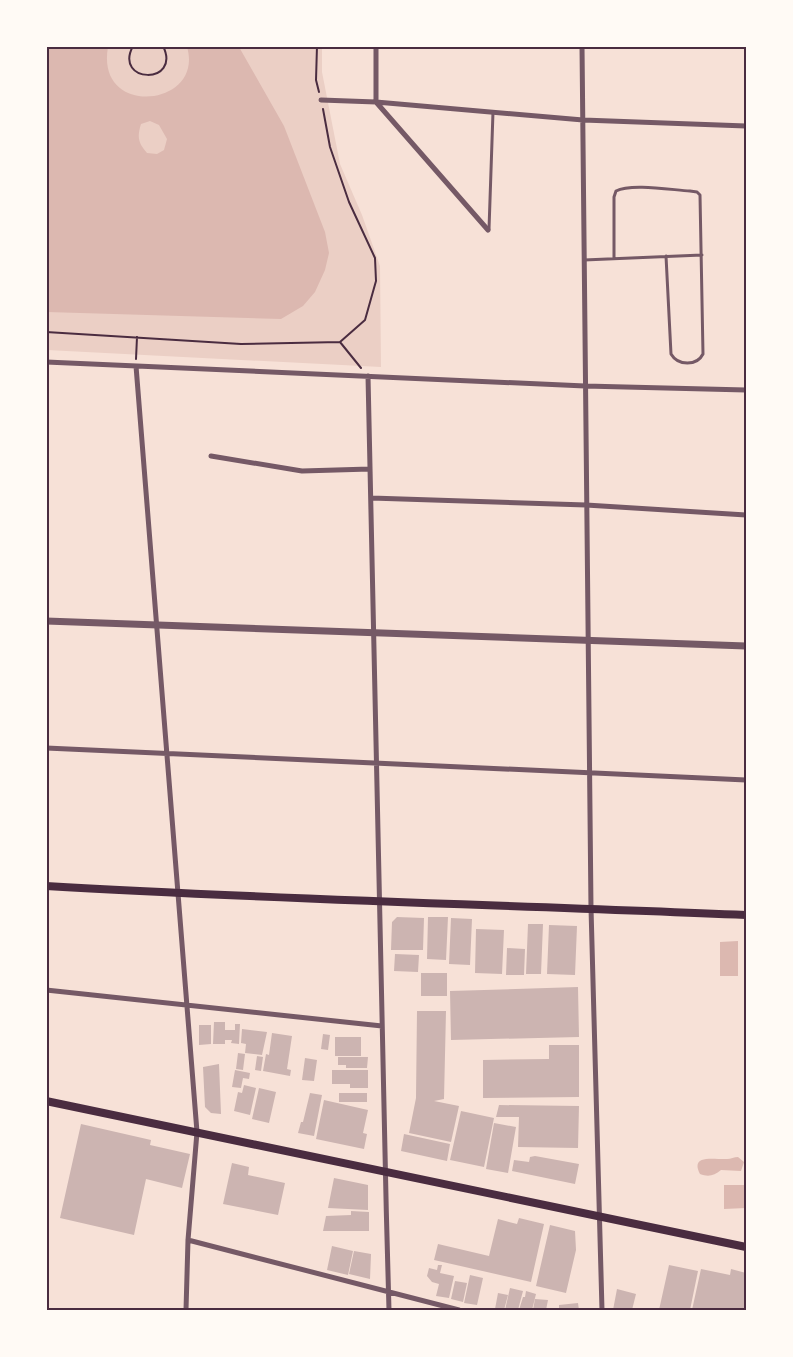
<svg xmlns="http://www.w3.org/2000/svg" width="793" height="1357" viewBox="0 0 793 1357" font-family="Quicksand,sans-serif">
<rect width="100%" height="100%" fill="#f7e1d7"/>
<path fill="#ebcfc5" d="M 47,47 L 322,47 L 322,72 L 340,164 L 362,215 L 380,266 L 381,367 L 47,350 Z"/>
<path fill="#dcb8b0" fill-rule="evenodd" d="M 47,46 L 108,47 C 95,119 205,107 187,47 L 239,47 L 284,126 L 325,232 L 329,253 L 325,270 L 315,292 L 303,306 L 281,319 L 47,312 ZM 150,121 L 159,125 L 167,139 L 164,150 L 157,154 L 147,153 C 138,143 137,137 141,124 Z
M 738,941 L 738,976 L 720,976 L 720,942 Z
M 738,1157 L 744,1162 L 741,1171 L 721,1170 C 714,1176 708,1177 700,1174 C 689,1153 717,1160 727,1159 C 731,1159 734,1157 738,1157 Z
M 724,1185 L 746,1185 L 746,1208 L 724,1209 Z"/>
<path fill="#ccb4b1" d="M 397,917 L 424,918 L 423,950 L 391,950 L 392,922 Z
M 428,917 L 448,917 L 446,960 L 427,959 Z
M 451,918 L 472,919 L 470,965 L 449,964 Z
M 528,924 L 543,924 L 541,974 L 526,974 Z
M 549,925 L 577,926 L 575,975 L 547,974 Z
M 476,929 L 504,930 L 502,974 L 475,973 Z
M 507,948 L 525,949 L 524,975 L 506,975 Z
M 395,954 L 419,955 L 418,972 L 394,971 Z
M 421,973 L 447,973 L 447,996 L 421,996 Z
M 578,987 L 579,1037 L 451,1040 L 450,991 Z
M 417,1011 L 446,1011 L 444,1099 L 434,1101 L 459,1106 L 451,1142 L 409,1133 L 416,1098 Z
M 214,1022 L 225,1022 L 225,1030 L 235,1030 L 235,1024 L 240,1024 L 239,1044 L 231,1043 L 232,1040 L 225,1040 L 225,1044 L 213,1044 Z
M 199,1025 L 211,1025 L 211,1044 L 199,1045 Z
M 242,1029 L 267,1032 L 262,1055 L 245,1053 L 246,1044 L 241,1043 Z
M 272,1033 L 292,1036 L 287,1069 L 291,1070 L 290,1076 L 263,1071 L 266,1054 L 269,1055 Z
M 323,1034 L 330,1035 L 328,1050 L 321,1049 Z
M 335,1037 L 361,1037 L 361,1056 L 335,1056 Z
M 549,1045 L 579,1045 L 579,1097 L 483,1098 L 483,1060 L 549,1059 Z
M 238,1053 L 245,1054 L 243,1070 L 236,1069 Z
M 257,1056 L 263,1057 L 261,1071 L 255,1070 Z
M 338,1057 L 368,1057 L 367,1068 L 346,1068 L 346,1065 L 338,1065 Z
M 305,1058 L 317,1060 L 314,1081 L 302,1080 Z
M 219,1064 L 221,1114 L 211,1113 L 205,1107 L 203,1067 Z
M 235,1070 L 250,1073 L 249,1079 L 243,1078 L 241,1088 L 232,1087 Z
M 332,1070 L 368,1070 L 368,1088 L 350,1088 L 350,1084 L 332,1084 Z
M 244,1085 L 256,1088 L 250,1115 L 234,1111 L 238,1092 L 242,1093 Z
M 259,1088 L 276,1092 L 269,1123 L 252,1119 Z
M 310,1093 L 322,1095 L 314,1136 L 298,1133 L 301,1122 L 303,1122 Z
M 339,1093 L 367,1093 L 367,1102 L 339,1102 Z
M 324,1100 L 368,1110 L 363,1133 L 367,1134 L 364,1149 L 316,1139 Z
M 499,1105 L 579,1106 L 578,1148 L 518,1147 L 519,1117 L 496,1117 Z
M 461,1111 L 494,1118 L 484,1167 L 450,1160 Z
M 494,1123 L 516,1127 L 508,1173 L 486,1169 Z
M 81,1124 L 151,1140 L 150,1145 L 190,1154 L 182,1188 L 146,1179 L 134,1235 L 60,1218 Z
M 404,1134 L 450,1144 L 447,1161 L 401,1151 Z
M 535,1156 L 579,1164 L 575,1184 L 512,1171 L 514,1160 L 529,1162 L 530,1157 Z
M 232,1163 L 249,1167 L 248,1175 L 285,1183 L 278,1215 L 223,1204 Z
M 334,1178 L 368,1185 L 368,1210 L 328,1208 Z
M 351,1211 L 369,1212 L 369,1231 L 323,1231 L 326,1216 L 351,1215 Z
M 519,1218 L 544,1224 L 531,1282 L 434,1260 L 438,1244 L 489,1256 L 498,1219 L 517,1224 Z
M 550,1225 L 575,1231 L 576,1250 L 566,1293 L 536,1286 Z
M 332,1246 L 353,1251 L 348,1275 L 327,1270 Z
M 354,1251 L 371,1254 L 370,1279 L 349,1274 Z
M 438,1265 L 442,1265 L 440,1273 L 454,1276 L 449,1298 L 436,1296 L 439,1284 L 432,1282 L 427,1276 L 429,1268 L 437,1270 Z
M 669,1265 L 698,1271 L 690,1310 L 659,1310 Z
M 701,1269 L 730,1275 L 731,1269 L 746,1273 L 746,1310 L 692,1310 Z
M 470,1275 L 483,1278 L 477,1305 L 464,1303 Z
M 455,1281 L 467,1283 L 463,1302 L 451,1299 Z
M 510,1288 L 523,1291 L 518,1310 L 505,1310 Z
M 617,1289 L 636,1294 L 632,1310 L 613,1310 Z
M 526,1291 L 536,1294 L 532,1310 L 519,1310 L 523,1297 L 525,1297 Z
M 498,1293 L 508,1295 L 504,1310 L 495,1309 Z
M 535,1299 L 548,1300 L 546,1310 L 533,1310 Z
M 578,1303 L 579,1310 L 559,1310 L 559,1305 Z"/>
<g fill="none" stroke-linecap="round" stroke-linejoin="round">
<path stroke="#4a2c40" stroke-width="2" d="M 133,46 C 113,84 182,85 163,46
M 317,46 L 316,80 L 319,92
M 46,332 L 241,344 L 340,342 L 365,320 L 376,281 L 375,258 L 349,202 L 330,147 L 323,109
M 340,342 L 361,368
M 136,359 L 137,337"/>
<path stroke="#755966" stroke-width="3" d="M 489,229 L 493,112
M 614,258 L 614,197 L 616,191 C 631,183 672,190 690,191 L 697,192 L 700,195 L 703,354 C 697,366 678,366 671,354 L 666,256
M 584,260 L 702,255"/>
<path stroke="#755966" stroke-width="5" d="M 376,46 L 376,102 L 488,230
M 582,46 L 591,908 L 602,1310
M 321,100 L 376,102 L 583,120 L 746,126
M 46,362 L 585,386 L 746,390
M 136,366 L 197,1132 L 188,1240 L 186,1310
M 368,376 C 376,688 380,999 389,1310
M 211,456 L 302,471 L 370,469
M 371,498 L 586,505 L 746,515
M 46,748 L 746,780
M 46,990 L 382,1026
M 188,1240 L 459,1310"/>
<path stroke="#755966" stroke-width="7" d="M 46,621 L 746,646"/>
<path stroke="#4a2c40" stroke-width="8" d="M 46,886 C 280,900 513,905 746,915
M 46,1101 L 746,1247"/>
</g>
<rect width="793" height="1357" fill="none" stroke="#fffaf5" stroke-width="96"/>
<rect x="48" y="48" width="697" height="1261" fill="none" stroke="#4a2c40" stroke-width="2"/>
</svg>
